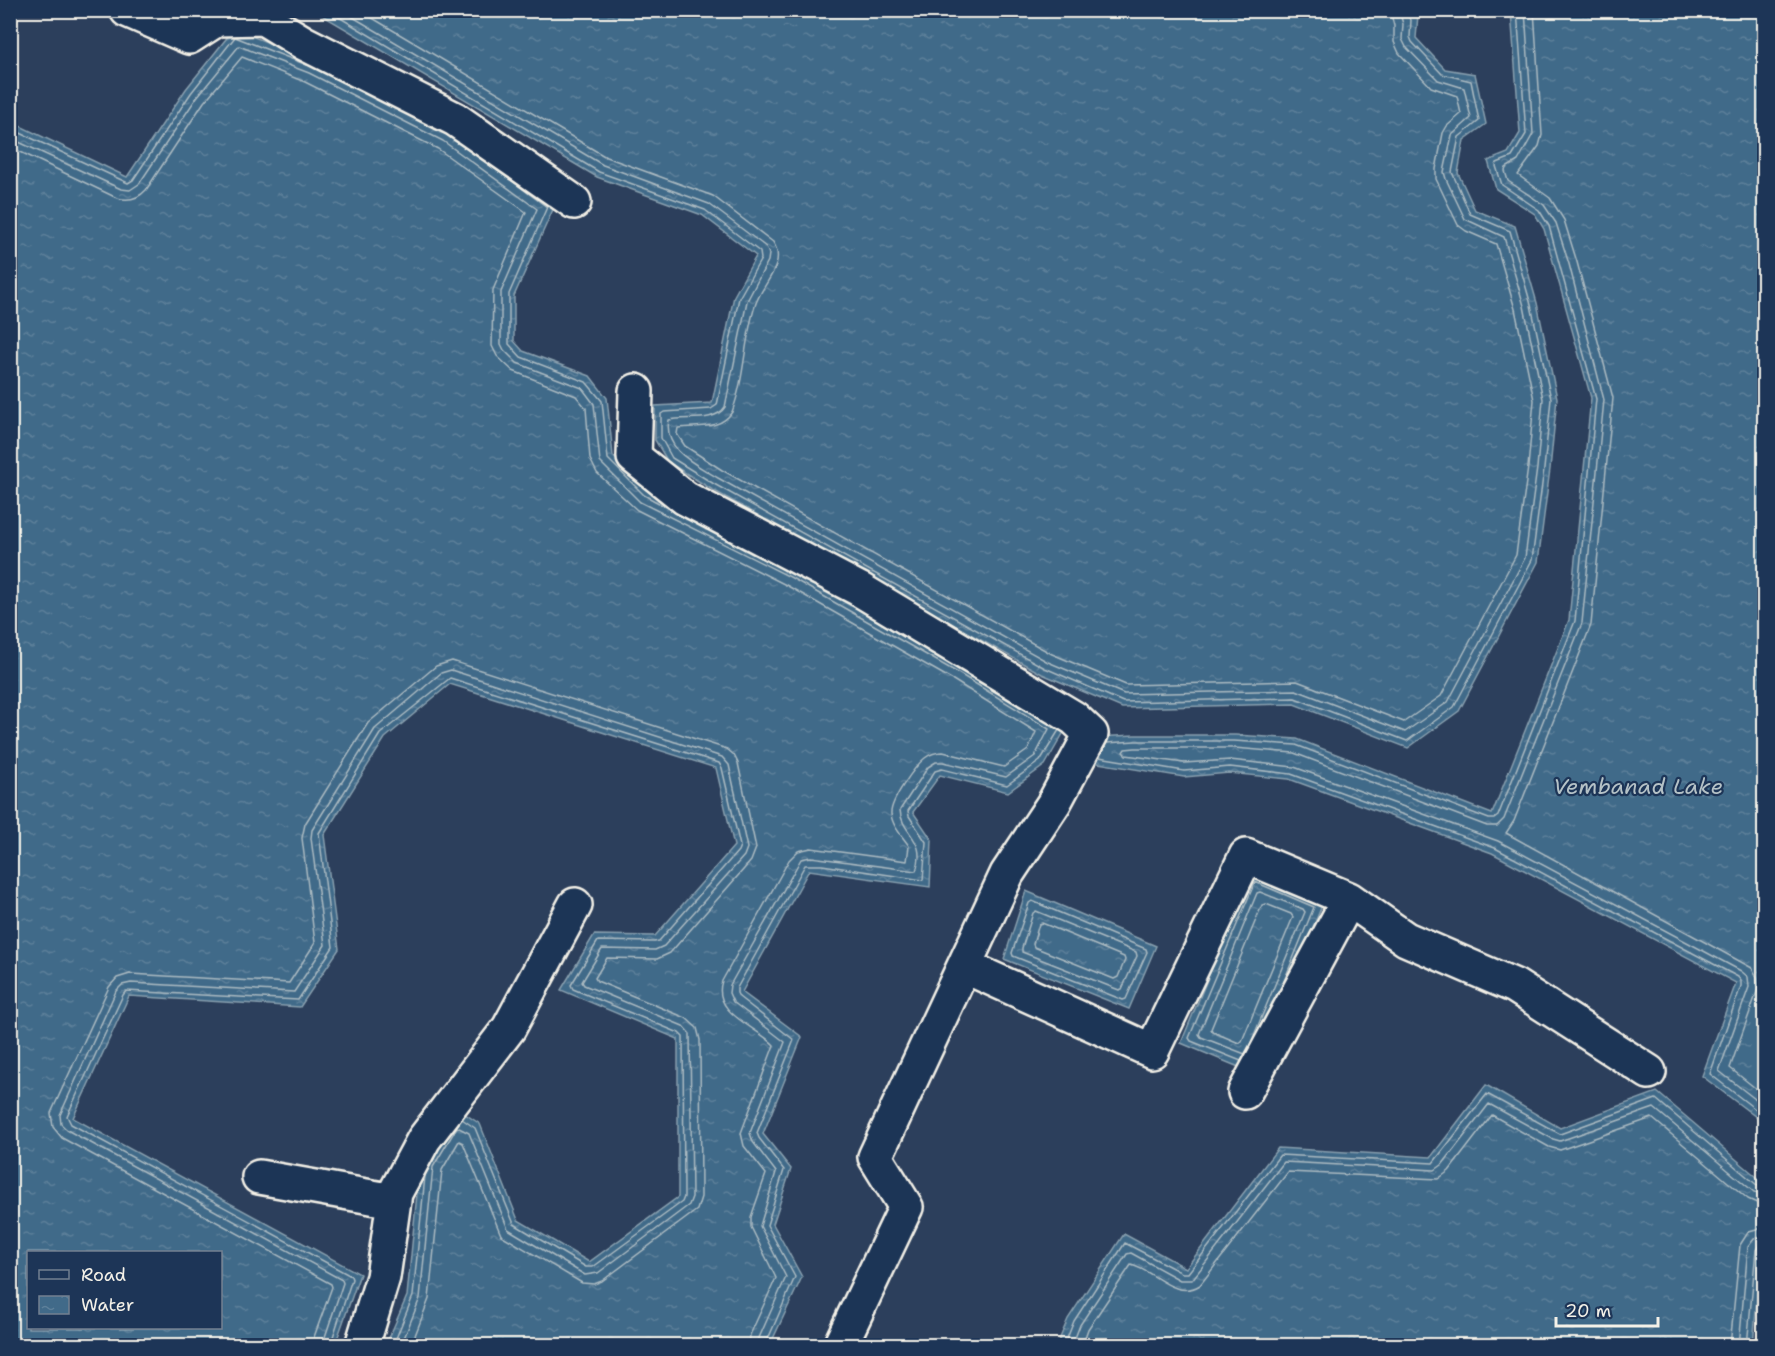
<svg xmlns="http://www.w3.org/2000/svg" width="1775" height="1356" viewBox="0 0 1775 1356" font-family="'Shantell Sans',sans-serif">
<defs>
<pattern id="water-ripples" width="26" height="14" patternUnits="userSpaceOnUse" patternTransform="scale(1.5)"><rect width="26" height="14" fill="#416a89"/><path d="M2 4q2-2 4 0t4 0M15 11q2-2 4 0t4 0" fill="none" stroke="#5d809a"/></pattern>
</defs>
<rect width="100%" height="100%" fill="#2c3f5c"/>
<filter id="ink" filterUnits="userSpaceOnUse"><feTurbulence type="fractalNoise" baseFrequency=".0167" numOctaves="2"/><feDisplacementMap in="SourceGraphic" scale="12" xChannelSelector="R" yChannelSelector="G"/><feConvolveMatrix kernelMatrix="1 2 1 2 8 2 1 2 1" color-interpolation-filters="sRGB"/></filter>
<g filter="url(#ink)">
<path fill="url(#water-ripples)" stroke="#89a0af" stroke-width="1.5" fill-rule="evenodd" d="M 1401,10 L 1418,15 L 1416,38 L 1445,69 L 1475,74 L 1486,124 L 1464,140 L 1458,173 L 1475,210 L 1515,226 L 1537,303 L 1557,398 L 1550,469 L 1538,562 L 1459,711 L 1408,748 L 1294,704 L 1122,708 L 1042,674 L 711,489 L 668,462 L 655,440 L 655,406 L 712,403 L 734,296 L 756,256 L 702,215 L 597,177 L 315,11 Z
M 1511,11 L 1764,11 L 1764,1123 L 1702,1076 L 1736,983 L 1492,853 L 1289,779 L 1229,773 L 1184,777 L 1091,762 L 1097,737 L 1135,735 L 1235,735 L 1297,739 L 1492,814 L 1569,620 L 1591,398 L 1544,229 L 1535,214 L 1496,189 L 1488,161 L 1508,153 L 1520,133 Z
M 234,29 L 314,61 L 450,129 L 555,205 L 514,296 L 514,341 L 523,351 L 590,376 L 607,398 L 613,456 L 648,491 L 796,566 L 1068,725 L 1045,765 L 1008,792 L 940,775 L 913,812 L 932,840 L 930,887 L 809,870 L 742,992 L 802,1037 L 763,1134 L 791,1169 L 773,1224 L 802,1277 L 770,1345 L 386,1345 L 407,1296 L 420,1163 L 453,1106 L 480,1124 L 518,1220 L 589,1262 L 678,1197 L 678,1039 L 561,990 L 594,935 L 655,936 L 734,846 L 716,768 L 450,684 L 385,738 L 324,835 L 339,949 L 300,1007 L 129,996 L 73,1118 L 360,1274 L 335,1345 L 11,1346 L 11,125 L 16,124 L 127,177 L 186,89 ZM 28,1252 L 220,1252 L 220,1328 L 28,1328 Z
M 1251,873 L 1323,903 L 1253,1073 L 1181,1043 Z
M 1026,891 L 1156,946 L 1129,1009 L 1004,959 Z
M 1486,1085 L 1560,1128 L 1657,1092 L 1764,1183 L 1764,1219 L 1753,1345 L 1057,1345 L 1068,1319 L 1124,1234 L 1186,1268 L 1278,1148 L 1431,1157 Z"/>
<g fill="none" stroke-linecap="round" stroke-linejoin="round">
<path stroke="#acbbc2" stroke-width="1.5" d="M 327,10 L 599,172 L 705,210 L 760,252 L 761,259 L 739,298 L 717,405 L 711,409 L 664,412 L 661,414 L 661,438 L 672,458 L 714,484 L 1045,668 L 1123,702 L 1295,698 L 1407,741 L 1454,707 L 1532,560 L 1544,469 L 1551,399 L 1531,305 L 1510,231 L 1470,214 L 1452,172 L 1459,137 L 1479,121 L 1471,81 L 1442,74 L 1412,42 L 1410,37 L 1411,20 L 1407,15 L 1406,10
M 341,10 L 603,165 L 709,204 L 766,247 L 769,254 L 768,261 L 747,301 L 725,407 C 715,423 686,416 669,420 C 663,451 696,464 718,478 L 1048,662 L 1124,694 L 1296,690 L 1405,732 L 1448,702 L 1525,558 L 1537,468 L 1543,399 L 1524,306 L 1504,237 L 1465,219 L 1446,179 L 1444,172 L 1452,135 L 1471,118 L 1464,88 L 1438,80 L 1406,47 L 1402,39 L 1403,24 L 1399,10
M 359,10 L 606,157 L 713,196 L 773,242 C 788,265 761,284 755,306 C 744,340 745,378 732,412 C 720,431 697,425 678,428 L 677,434 L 685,446 L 722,470 L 1052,654 L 1126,685 L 1297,681 L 1404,722 L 1441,696 L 1516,555 L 1528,467 L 1534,400 L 1515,309 L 1496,244 L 1466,231 L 1458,225 L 1436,179 L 1436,169 L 1443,133 L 1447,126 L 1461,114 L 1457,96 L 1431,87 L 1399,53 L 1394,42 L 1394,26 L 1390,10
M 1525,10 L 1533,134 L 1518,161 L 1506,168 L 1505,171 L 1508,181 L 1544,205 L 1556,223 L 1569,264 L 1604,400 L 1582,623 L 1504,819 L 1497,826 L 1487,826 L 1294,753 L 1234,748 L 1135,748 L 1125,749 L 1123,752 L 1126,755 L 1184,763 L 1230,760 L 1294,767 L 1498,841 L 1741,971 L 1748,977 L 1749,987 L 1719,1071 L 1764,1106
M 1534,10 L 1542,135 L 1539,146 L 1518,175 L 1550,198 L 1564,220 L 1577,262 L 1613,398 L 1591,625 L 1514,821 L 1506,833 L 1752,968 L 1757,977 L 1758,989 L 1730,1068 L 1764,1095
M 10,131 L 16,131 L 128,183 L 133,180 L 191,93 L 235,37 L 307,65
M 10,138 L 121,189 L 130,190 L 139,184 L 197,97 L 239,46 L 309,73 L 443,141 L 537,209 L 501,292 L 501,344 L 504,350 L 517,363 L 582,388 L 594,404 L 600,462 L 640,502 L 790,577 L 958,673 L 1049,729 L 1035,756 L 1006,777 L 943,762 L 936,762 L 928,767 L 900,810 C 901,834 928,839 916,871 L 811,857 L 801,859 L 730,985 L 729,993 L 733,1002 L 785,1042 L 750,1133 L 753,1142 L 776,1172 L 760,1226 L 786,1277 L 759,1338 L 758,1346
M 10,147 L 117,198 C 128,201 138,199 146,190 L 204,102 L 242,57 L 305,82 L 438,149 L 526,212 L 493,290 L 492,346 L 497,356 L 513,371 L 576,396 L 586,408 L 590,459 L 597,473 L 637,510 L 786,585 L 953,680 L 1036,732 L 1028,750 L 1004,767 L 943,752 C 936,752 930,754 925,758 C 915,766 890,801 891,814 C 892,826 903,837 909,846 L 907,861 L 811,848 L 798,851 L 789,860 L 722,981 C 711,1013 757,1027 774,1045 L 741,1133 L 744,1146 L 766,1174 L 751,1217 L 751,1227 L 776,1278 L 750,1335 L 749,1346
M 489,164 L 547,207 L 509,294 L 509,344 L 521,357 L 586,382 L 602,401 L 608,459 L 644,495 L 668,508
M 1107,743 L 1135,741 L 1234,741 L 1296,745 L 1489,819 L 1494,819 L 1498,816 L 1575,621 L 1596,399 L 1549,226 L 1539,210 L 1502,185 L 1496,166 L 1497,163 L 1512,157 L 1526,134 L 1517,10
M 1099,757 L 1184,771 L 1230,767 L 1291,774 L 1495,848 L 1738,977 L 1741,981 L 1741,986 L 1710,1074 L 1764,1116
M 1032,901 L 1146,949 L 1147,952 L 1126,999 L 1123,1000 L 1013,956 L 1012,953 L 1029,903 Z
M 1266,904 L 1291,914 L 1293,917 L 1242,1041 L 1239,1043 L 1213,1032 L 1211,1029 L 1262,905 Z
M 1036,911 L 1136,952 L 1137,956 L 1122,989 L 1119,990 L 1022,952 L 1022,948 L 1033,913 Z
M 1042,923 L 1124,957 L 1125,960 L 1118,977 L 1114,979 L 1034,947 L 1033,944 L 1039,924 Z
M 1245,1054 L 1201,1037 L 1199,1034 L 1257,893 L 1260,892 L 1303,909 L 1305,912 L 1250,1045
M 1241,1061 L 1191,1041 L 1189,1038 L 1255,882 L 1314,907 L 1284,981
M 313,1346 L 314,1337 L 332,1287 L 331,1284 L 62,1138 L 53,1127 L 51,1113 L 109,987 L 117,978 L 130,974 L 289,983 L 315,943 L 302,838 L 305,824 L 368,723 L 436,666 L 452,661 L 727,749 L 734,755 L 738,763 L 756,848 L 751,861 L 670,953 L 657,959 L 607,958 L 595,978 L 597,981 L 686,1018 L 697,1028 L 700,1040 L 701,1197 L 697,1210 L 602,1281 L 594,1284 L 582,1283 L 501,1235 L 463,1143 L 459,1141 L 442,1170 L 429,1299 L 411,1346
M 322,1346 L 343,1283 L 342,1280 L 67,1130 L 61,1124 L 60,1115 L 116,991 L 122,985 L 131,983 L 294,992 L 325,945 L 311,838 L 312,830 L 375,729 L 441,673 L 451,670 L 722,757 L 729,765 L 747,848 L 744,856 L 664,946 L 655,950 L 602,949 L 582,982 L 584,985 L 683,1026 L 690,1034 L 692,1197 L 689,1205 L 598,1273 L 585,1275 L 508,1229 L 469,1133 L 457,1127 L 433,1167 L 420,1298 L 401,1346
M 330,1346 L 352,1279 L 351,1276 L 71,1124 L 67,1116 L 123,995 L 126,991 L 298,1000 L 333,947 L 319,833 L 380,734 L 450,678 L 719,763 L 722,768 L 740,846 L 738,851 L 659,941 L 654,942 L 598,941 L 571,985 L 573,989 L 679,1033 L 683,1037 L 684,1197 L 682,1202 L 593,1267 L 586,1267 L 514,1224 L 475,1128 L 462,1119
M 393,1346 L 413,1296 L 425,1176
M 765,1346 L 795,1277 L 767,1225 L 784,1170 L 759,1138 L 757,1133 L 794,1040 L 739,997 L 737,993 L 737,988 L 805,865 L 822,865 L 923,880 L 926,842 L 909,816 L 908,811 L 935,771 L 942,769 L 1007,785 L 1040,761 L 1059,730
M 1064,1346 L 1074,1321 L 1125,1243 L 1182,1273 L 1188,1273 L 1280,1155 L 1433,1163 L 1487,1094 L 1560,1134 L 1656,1099 L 1758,1186 L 1764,1187
M 1072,1346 L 1080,1325 L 1127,1254 L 1131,1253 L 1180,1280 L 1192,1280 L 1284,1162 L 1435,1170 L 1442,1165 L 1489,1104 L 1553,1139 L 1560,1141 L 1654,1108 L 1754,1192 L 1764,1195
M 1082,1346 L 1088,1329 L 1131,1265 C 1154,1270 1175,1301 1200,1285 L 1288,1172 L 1438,1179 L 1449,1171 L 1492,1115 L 1549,1147 L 1560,1150 L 1652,1118 L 1748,1199 L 1757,1203 L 1764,1204
M 1730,1346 L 1740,1245 L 1749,1231 L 1764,1227
M 1739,1346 L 1748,1247 L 1754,1239 L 1764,1236
M 1747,1346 L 1756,1250 L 1759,1245 L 1764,1243"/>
<g stroke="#f4f1e8" stroke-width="38">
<path id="minor" d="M 127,10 L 189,37 L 217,19 L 263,18 L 304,43 L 455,119 L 574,202
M 636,391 L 634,457 L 685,498 L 859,589 L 1074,718 L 1091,734 L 1054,803 L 1007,874 L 875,1157 L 906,1207 L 840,1346
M 1349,899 L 1406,939 L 1515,986 L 1649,1072
M 964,966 L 1152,1051 L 1246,856 L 1349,899 L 1245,1092
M 259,1177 L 394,1201
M 362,1346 L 383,1277 L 395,1193 L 424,1139 L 509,1028 L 575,905"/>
</g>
<use href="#minor" stroke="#1d3557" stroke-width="33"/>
</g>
</g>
<g text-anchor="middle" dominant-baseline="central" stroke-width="4.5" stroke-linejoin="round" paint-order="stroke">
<g font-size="22" font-style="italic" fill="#b5c2c7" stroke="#1d3557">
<text x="1638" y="786">Vembanad Lake</text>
</g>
</g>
<rect width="1775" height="1356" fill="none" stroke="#1d3557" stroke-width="36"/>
<rect x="18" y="18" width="1739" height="1320" fill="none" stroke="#f4f1e8" stroke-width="2" filter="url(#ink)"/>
<rect x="27" y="1251" width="195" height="78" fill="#1d3557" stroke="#738091" stroke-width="1.5"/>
<rect x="39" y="1270" width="30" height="9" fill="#1d3557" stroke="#738091" stroke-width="1.5"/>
<text x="81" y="1281" font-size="18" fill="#f4f1e8">Road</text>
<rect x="39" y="1296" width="30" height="18" fill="url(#water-ripples)" stroke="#738091" stroke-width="1.5"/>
<text x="81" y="1311" font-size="18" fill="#f4f1e8">Water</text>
<path d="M1556 1317v9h102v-9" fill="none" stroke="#f4f1e8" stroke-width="3"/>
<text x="1565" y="1317" font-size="18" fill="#f4f1e8" stroke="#1d3557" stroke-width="4.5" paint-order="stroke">20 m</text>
</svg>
